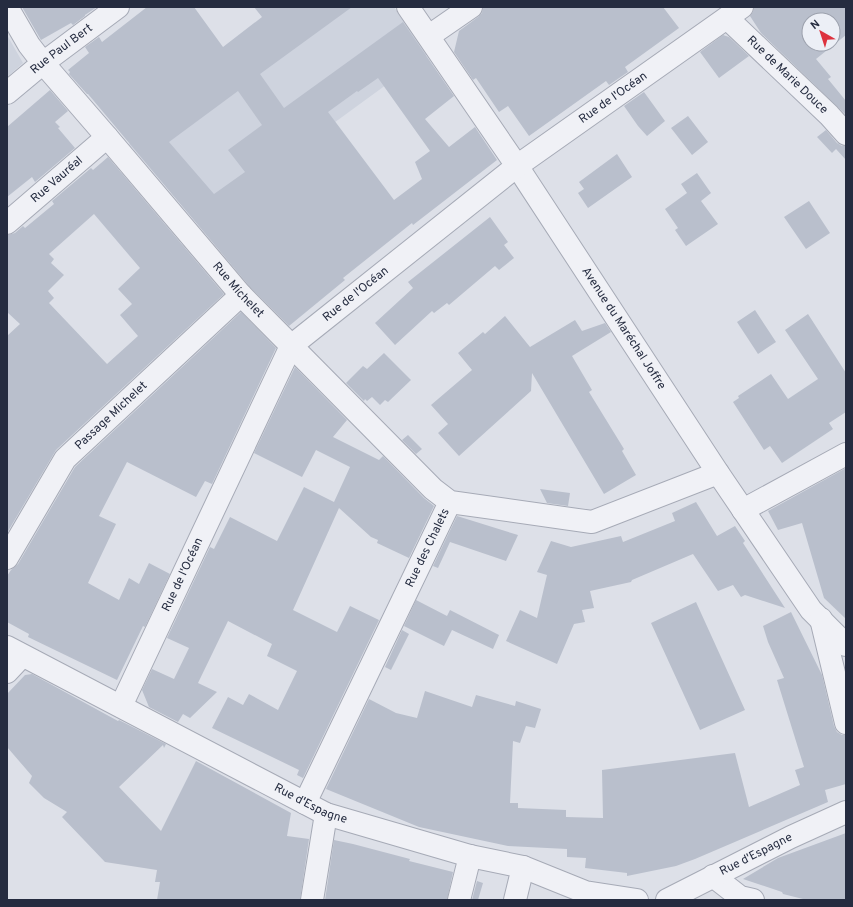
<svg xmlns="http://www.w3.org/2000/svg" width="853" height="907" viewBox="0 0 853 907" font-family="Overpass,sans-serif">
<rect width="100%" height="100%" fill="#dde0e8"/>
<path fill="#ced3de" d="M 316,7 L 394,7 L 427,55 L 197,223 L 129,144 Z
M 7,35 L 23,63 L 7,77 Z"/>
<path fill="#b9bfcc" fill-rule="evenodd" d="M 22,7 L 97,7 L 85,15 L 85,16 L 73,25 L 71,23 L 41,40 Z
M 147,7 L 194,7 L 223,47 L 262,17 L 254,7 L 352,7 L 260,74 L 284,108 L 403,22 L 454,96 L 425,119 L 449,147 L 475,127 L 497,160 L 413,225 L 412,223 L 343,278 L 345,280 L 289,326 L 250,287 L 88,94 L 87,94 L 69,74 L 70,72 L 68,70 L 89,53 L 85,47 L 99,37 L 102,42 ZM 378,78 L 430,151 L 415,162 L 422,179 L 394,200 L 328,112 L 357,91 L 358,92 ZM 238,91 L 262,125 L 228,150 L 245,172 L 214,194 L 169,142 Z
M 483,7 L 663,7 L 679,28 L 625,67 L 628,72 L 609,85 L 606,81 L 529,136 L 508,106 L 499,112 L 476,78 L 473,80 L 454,52 L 459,31 L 478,17 L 482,13 Z
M 754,7 L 846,7 L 846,35 L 816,59 L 831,77 L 828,79 L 846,101 L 846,115 L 761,33 L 750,16 L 753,12 ZM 809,20 L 833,20 L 833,44 L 809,44 Z
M 723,35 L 729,37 L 749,56 L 719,78 L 700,52 Z
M 50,90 L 68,111 L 55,122 L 60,127 L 58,128 L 75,148 L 35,182 L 32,177 L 7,197 L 7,127 Z
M 644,92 L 665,121 L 647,136 L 638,126 L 624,106 Z
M 688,116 L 708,142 L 692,155 L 671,128 Z
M 826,130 L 837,143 L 842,146 L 846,146 L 846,160 L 836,149 L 832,153 L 817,137 Z
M 617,154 L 632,177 L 588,208 L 578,193 L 584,189 L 579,182 Z
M 108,157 L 224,294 L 56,450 L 7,533 L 7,336 L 20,324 L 7,312 L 7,235 L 15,233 L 23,226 L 25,228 L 54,204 L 52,201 L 91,168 L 93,170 ZM 94,214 L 140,268 L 118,289 L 132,304 L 120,315 L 138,336 L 107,364 L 49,303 L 54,298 L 48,291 L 64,275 L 51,263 L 54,259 L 49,254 Z
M 697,173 L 711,193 L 701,201 L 718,224 L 686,246 L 675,230 L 678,228 L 665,209 L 687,193 L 681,184 Z
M 809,201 L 830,233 L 806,249 L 784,217 Z
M 490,217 L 508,242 L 504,245 L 514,258 L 499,270 L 495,266 L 449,305 L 447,303 L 434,313 L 432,311 L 395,345 L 375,323 L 413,288 L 408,282 Z
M 755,310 L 776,342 L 758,354 L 737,322 Z
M 241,312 L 276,348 L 212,484 L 205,481 L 196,497 L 127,462 L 99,516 L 116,524 L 88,583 L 119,600 L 129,578 L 139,584 L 149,563 L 170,574 L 145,627 L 143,626 L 117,680 L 28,637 L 29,634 L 7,622 L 7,576 L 11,570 L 18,564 L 75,467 Z
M 808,314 L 846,373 L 846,412 L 829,423 L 833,429 L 782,463 L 770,446 L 764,450 L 733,402 L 739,398 L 738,396 L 771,374 L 788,399 L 818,379 L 785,330 Z
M 505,316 L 530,347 L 575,320 L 582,331 L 605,323 L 611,332 L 572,356 L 592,390 L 589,392 L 624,449 L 622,451 L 636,475 L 604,494 L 532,373 L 531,391 L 459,456 L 438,433 L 448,424 L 431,405 L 472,370 L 458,353 L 483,332 L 485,334 Z
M 384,353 L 411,380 L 388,402 L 385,400 L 380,405 L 372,397 L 367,401 L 365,399 L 364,401 L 346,383 L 363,366 L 367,369 Z
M 295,367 L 347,420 L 333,437 L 379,460 L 383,456 L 424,498 L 434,506 L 409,558 L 377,543 L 378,540 L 371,537 L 339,508 L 293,610 L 337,632 L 350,606 L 379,620 L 303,778 L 297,775 L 299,770 L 212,728 L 228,697 L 243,705 L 249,694 L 278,710 L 297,671 L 267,656 L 272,644 L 228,621 L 198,683 L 217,692 L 190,718 L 183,714 L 178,722 L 149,707 L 142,690 L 152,669 L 174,679 L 189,648 L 167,638 L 210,547 L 214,549 L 230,517 L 277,541 L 304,487 L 334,502 L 350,467 L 316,450 L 302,477 L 254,453 Z
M 408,435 L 422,449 L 416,454 L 402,440 Z
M 846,468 L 846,619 L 824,598 L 802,523 L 778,530 L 768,511 Z
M 540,489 L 570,493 L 568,506 L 547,503 Z
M 696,502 L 717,536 L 735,526 L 745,541 L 743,543 L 785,608 L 745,595 L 741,597 L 733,585 L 718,591 L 693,554 L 632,580 L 631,582 L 590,591 L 594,608 L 582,610 L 585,622 L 574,624 L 557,664 L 506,641 L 520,610 L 537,618 L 547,575 L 537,572 L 551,541 L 571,547 L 621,536 L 623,542 L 675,521 L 672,513 Z
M 457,516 L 518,535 L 506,561 L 450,542 L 438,568 L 433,566 Z
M 416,600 L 447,616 L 450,610 L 499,635 L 493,649 L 452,630 L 444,646 L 404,626 Z
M 696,602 L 745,710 L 700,730 L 651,623 Z
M 791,612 L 822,675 L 834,726 L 837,732 L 842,735 L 846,735 L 846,784 L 825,790 L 828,802 L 695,859 L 676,866 L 627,876 L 627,873 L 585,868 L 586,858 L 567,857 L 567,849 L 508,846 L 419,827 L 326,789 L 369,699 L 396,713 L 417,718 L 425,691 L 472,707 L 476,695 L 515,706 L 516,701 L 541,709 L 535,728 L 526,726 L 520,743 L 513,741 L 510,803 L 518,803 L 518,808 L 566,810 L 566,817 L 603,818 L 602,770 L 735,753 L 749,807 L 800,785 L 795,770 L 804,767 L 777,680 L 784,678 L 768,642 L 763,626 Z
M 402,630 L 409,634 L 391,670 L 385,667 Z
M 32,674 L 118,721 L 119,720 L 166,744 L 164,748 L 163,745 L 119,787 L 161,831 L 196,761 L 291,813 L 287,836 L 309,839 L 300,900 L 157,900 L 160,882 L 155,882 L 157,870 L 105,862 L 62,817 L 67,812 L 44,798 L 29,783 L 32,776 L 7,747 L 7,694 L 25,675 Z
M 846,833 L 846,900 L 807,900 L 783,894 L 782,892 L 743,879 L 778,858 Z
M 334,840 L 353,844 L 410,859 L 409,861 L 453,872 L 447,900 L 325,900 Z
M 477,881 L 483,883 L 478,900 L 472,900 Z"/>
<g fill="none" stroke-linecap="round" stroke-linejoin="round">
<g stroke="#a6aab6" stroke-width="24">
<g id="minor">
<path id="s1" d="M 7,7 L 29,45 L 43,63 L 107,137 L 241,295 L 433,489 L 450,502 L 592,522 L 718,473"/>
<path id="s2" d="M 408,7 L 517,166 L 718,473 L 811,610 L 846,645"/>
<path id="s3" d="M 727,18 L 829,115 L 846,134"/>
<path d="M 429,36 L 471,7"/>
<path id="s4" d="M 7,93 L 43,63 L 118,7"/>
<path id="s5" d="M 7,223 L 107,137"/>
<path d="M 743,510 L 846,454"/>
<path id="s6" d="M 7,558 L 65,459 L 241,295"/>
<path d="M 821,619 L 846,723"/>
<path id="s7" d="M 7,647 L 326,814 L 470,856 L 523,867 L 585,892 L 637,900"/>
<path d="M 7,672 L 22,656"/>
<path id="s8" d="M 121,706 L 291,346 L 517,166 L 742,7"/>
<path id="s9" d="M 305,803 L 450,502"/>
<path d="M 713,876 L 740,897 L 753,900"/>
<path d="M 312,900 L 326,814"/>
<path d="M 459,900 L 470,856"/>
<path d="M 515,900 L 523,867"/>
<path id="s10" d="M 667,900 L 791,837 L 846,812"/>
</g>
</g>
<use href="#minor" stroke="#f0f1f6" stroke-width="22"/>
</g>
<g text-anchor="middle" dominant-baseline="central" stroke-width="3" stroke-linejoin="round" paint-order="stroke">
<g font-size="12" fill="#252c40" stroke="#eceff6">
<text stroke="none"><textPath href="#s4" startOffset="70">Rue Paul Bert</textPath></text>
<text stroke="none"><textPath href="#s3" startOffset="83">Rue de Marie Douce</textPath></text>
<text stroke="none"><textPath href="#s8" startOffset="805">Rue de l'Océan</textPath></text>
<text stroke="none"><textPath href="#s5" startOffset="66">Rue Vauréal</textPath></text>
<text stroke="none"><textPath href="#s1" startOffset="366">Rue Michelet</textPath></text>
<text stroke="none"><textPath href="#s8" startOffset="481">Rue de l'Océan</textPath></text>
<text stroke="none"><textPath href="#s2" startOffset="387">Avenue du Maréchal Joffre</textPath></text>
<text stroke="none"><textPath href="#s6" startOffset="178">Passage Michelet</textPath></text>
<text stroke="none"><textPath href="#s9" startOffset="283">Rue des Chalets</textPath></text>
<text stroke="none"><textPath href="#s8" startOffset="145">Rue de l'Océan</textPath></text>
<text stroke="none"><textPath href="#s7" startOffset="342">Rue d'Espagne</textPath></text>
<text stroke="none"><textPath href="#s10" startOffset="100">Rue d'Espagne</textPath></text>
</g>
</g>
<rect width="853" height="907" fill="none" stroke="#252c40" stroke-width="16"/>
<g transform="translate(821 32) rotate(321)"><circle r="19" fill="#eceff6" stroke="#9ca1ad"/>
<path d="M0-3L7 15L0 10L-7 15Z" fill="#dd323e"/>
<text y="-6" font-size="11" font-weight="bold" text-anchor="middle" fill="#252c40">N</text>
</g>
</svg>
